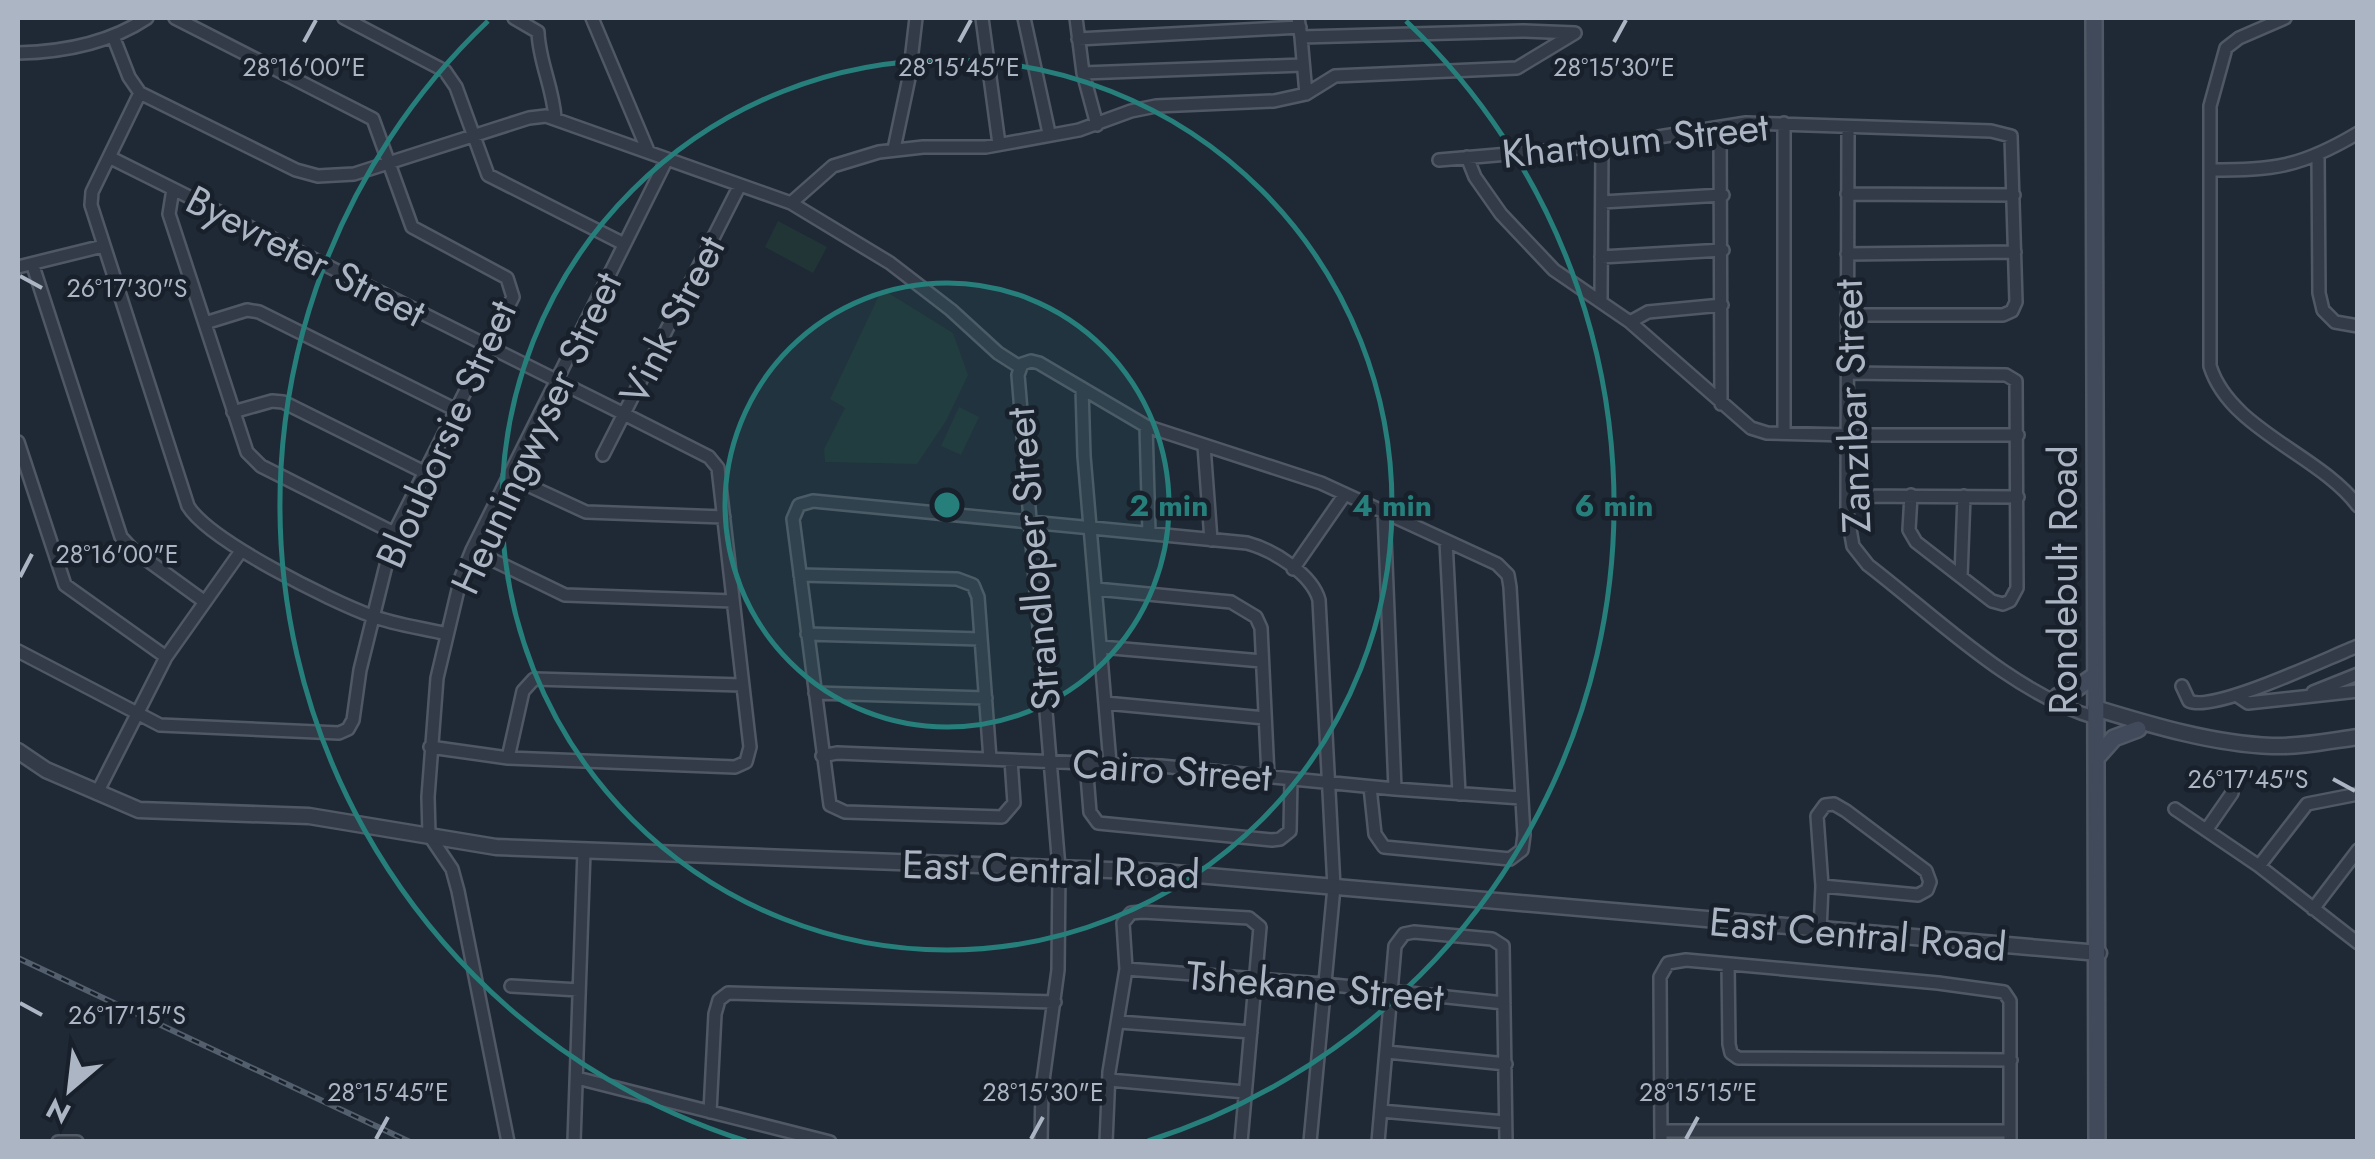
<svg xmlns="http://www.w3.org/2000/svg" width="2375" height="1159" viewBox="0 0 2375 1159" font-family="Jost,sans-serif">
<rect width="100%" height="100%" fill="#1f2936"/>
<path fill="#213537" d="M 778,221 L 827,247 L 813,273 L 765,247 Z
M 882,289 L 953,333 L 968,375 L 946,421 L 917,464 L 825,462 L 824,449 L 845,408 L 830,399 Z
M 959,407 L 979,417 L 961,455 L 941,446 Z"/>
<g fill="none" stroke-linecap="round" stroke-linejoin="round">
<g stroke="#505865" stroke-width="16">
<path id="minor" d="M 344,18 L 445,71 L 456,87 L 488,175 L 624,244
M 514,18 L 538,32 C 539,62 553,87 555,118
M 592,18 L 648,151
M 982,18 L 999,144
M 1024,18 L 1049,133
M 1076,18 L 1083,73 L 1097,125
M 1298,18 L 1301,37 L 1523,31 L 1575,33
M 2285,18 L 2239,38 L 2226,48 L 2210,106 L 2210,366 C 2230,430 2319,454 2358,506
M 113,36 L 129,77 L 140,93 L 296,170 L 318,176 L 354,174 L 529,118 L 546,116 L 791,203 L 890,263 L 951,310 L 998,353 L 1020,367
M 1078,39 L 1300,27
M 18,53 C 63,52 108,44 147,18
M 1083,73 L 1302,65
M 140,93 L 92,192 L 91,205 L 188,506 C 209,541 331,601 372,616 C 396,625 423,628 447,634
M 1306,94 L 1335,76 L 1517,68 L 1575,33
M 1720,127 L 1721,404
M 1848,128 L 1847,512 L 1853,546 L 1868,565 C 1937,618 2012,693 2096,718
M 894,149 L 909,78 L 916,18
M 2318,156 L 2319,293 L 2323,310 L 2335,322 L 2358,326
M 109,157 L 624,414 L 709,457 L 718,468 L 750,747 L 746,762 L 735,767 L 508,758 L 430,747
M 1467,157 L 1475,177 L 1501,214 L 1554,270 L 1630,322 L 1751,428 L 1767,433 L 1848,435 L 2018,435
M 1439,160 L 1602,146 L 1746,123 L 1991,131 L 2011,136 L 2016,302 L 2012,311 L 2003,315 L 1847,315
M 2210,170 C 2275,170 2301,167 2358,133
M 173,189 L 169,214 L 247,452 L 261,466 L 394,533
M 1847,194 L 2014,195
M 1602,202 L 1723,195
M 791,203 L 833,166 L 879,152 L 923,147 L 986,147 L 1079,130 L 1131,111 L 1156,106 L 1274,101 L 1306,94 L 1301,37
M 1847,254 L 2015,252
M 1601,257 L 1723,250
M 33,266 L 121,537 L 132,549 L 205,602
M 18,267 L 103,246
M 1601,300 L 1602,146
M 1630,322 L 1648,312 L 1722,305
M 205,323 L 247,310 L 259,312 L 456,410
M 1847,373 L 2006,375 L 2016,381 L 2017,588 L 2010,601 L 2003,604 L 1992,601 L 1916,542 L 1909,530 L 1911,495
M 1082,388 L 1084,456 L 1110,763
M 233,412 L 272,401 L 283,402 L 424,472
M 1146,426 L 1149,533
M 1784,431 L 1784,123
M 18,442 L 65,585 L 166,657
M 1204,446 L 1211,540
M 603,455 L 740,185
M 508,476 L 586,512 L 724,517
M 1848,496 L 2018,497
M 1384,512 L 1395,789
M 1446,541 L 1459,794
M 472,550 L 565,595 L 733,601
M 1293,569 L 1345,494
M 800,575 L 957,579 L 973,585 L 978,597 L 990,759
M 1961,577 L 1964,496
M 1096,589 L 1231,602 L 1256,617 L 1261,628 L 1268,776
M 807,634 L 981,639
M 1101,647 L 1262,661
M 18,651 L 160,725 L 339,733 L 348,729 L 353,720 L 360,670 L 394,533 L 513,297 L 507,278 L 412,227 L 373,119 L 175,18
M 2182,686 L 2189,701 C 2214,713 2327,658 2358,646
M 2313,692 L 2358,674
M 815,693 L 986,698
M 2236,695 L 2248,703 L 2358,691
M 1105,703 L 1265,718
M 822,756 L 837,753 L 1161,766 L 1395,789 L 1521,798
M 508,758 L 523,691 L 534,679 L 742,685
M 1011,760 L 1014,803 L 1002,817 L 845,812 L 830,805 L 793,519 L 799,505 L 813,501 L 1247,543 C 1273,550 1312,574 1319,600 L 1334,887 L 1310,1142
M 1086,763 L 1090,812 L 1098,823 L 1272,840 L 1280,839 L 1290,831 L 1291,779
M 97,793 L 166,657 L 241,551
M 2175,809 L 2259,866 L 2358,943
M 2207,829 L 2232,793
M 2259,866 L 2307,804 L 2358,794
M 2313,909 L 2358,850
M 1820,931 L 1822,886 L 1817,816 L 1825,805 L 1834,804 L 1846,811 L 1926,871 L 1930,882 L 1927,890 L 1918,895 L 1822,886
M 1728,964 L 1729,1044 L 1731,1053 L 1738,1058 L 2011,1060
M 1126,969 L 1324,984 L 1504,1003
M 511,986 L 579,990
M 1119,1022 L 1251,1032
M 1387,1052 L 1506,1064
M 577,1078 L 830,1142
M 1109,1080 L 1245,1092
M 1381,1111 L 1505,1122
M 710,1112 L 715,1014 L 719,1000 L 728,993 L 1055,1002
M 1661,1131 L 2010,1131
M 58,1142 L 77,1142
M 508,1142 L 458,891 L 452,869 L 429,835 L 428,797 L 437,678 L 461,577 L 472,550 L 667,159
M 574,1142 L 584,851
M 1041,1142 L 1042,1088 L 1058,970 L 1059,868 L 1018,375 L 1022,364 L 1031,361 L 1039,363 L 1146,426 L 1321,483 L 1497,564 L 1508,575 L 1510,587 L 1524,835 L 1522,850 L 1510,859 L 1384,847 L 1375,834 L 1370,787
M 1106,1142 L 1109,1072 L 1126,969 L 1123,923 L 1131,913 L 1142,912 L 1249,918 L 1260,927 L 1241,1142
M 1378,1142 L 1395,946 L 1404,934 L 1414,932 L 1492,939 L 1503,946 L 1506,1142
M 1661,1142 L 1660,977 L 1668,963 L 1686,960 L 1938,983 L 2004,992 L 2010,1001 L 2010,1142"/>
</g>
<g stroke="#505865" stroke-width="19">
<path id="tertiary" d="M 2095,708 C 2151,725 2213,744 2272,746 C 2300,747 2329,741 2358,737
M 18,751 L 46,770 L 139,810 L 309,816 L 496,847 L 1163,872 L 2099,953"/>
</g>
<g stroke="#505865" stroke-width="20">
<path id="secondary" d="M 2094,18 C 2093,392 2098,767 2097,1142
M 2058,696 L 2070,693 L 2094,676
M 2098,756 L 2114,738 L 2138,729"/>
</g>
<use href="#minor" stroke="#323b47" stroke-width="11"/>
<use href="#tertiary" stroke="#323b47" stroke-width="14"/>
<use href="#secondary" stroke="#404a5a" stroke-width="15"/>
<g stroke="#545f6e" stroke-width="6">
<path id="rail" d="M 18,958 L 410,1142"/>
</g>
<use href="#rail" stroke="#18202b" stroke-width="2.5" stroke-dasharray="8" stroke-linecap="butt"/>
</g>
<path fill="none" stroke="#acb5c4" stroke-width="4" d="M 304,42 L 316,20M 959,42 L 971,20M 1614,42 L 1626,20M 20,276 L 42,288M 20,577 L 32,554M 2333,779 L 2355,791M 20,1003 L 42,1015M 376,1139 L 388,1117M 1031,1139 L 1043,1117M 1686,1139 L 1698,1117"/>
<circle cx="947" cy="505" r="222" fill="#277f7b" fill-opacity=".12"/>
<g fill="none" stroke="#277f7b" stroke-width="5">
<circle cx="947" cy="505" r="222"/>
<circle cx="947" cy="505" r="445"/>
<path d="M746 1141A667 667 0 0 1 488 21M1406 21A667 667 0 0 1 1148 1141"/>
</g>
<g text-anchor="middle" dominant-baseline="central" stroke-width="9" stroke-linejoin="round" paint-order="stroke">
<g font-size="40" fill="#acb5c4" stroke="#18202b">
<text transform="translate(1635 140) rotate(-6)">Khartoum Street</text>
<text transform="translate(306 256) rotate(27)">Byevreter Street</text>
<text transform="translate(672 320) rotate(-63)">Vink Street</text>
<text transform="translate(1852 406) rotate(-92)">Zanzibar Street</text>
<text transform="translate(536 433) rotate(-65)">Heuningwyser Street</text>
<text transform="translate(446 434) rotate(-66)">Blouborsie Street</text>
<text transform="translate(1033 559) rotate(-95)">Strandloper Street</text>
<text transform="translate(2063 580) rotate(-90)">Rondebult Road</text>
<text transform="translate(1172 770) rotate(4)">Cairo Street</text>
<text transform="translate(1051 869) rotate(2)">East Central Road</text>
<text transform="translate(1858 934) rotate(5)">East Central Road</text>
<text transform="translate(1315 986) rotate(5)">Tshekane Street</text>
</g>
</g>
<g font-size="25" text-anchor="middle" fill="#acb5c4" stroke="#18202b" stroke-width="9" stroke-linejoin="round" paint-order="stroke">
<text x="304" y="76">28°16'00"E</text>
<text x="959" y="76">28°15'45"E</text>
<text x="1614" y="76">28°15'30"E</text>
<text x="127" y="297">26°17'30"S</text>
<text x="117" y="563">28°16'00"E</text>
<text x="2248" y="788">26°17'45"S</text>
<text x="127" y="1024">26°17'15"S</text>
<text x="388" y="1101">28°15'45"E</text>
<text x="1043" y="1101">28°15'30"E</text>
<text x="1698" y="1101">28°15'15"E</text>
</g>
<circle cx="947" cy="505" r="15" fill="#277f7b" stroke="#18202b" stroke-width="5"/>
<g font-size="30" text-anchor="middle" font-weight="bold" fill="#277f7b" stroke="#18202b" stroke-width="9" stroke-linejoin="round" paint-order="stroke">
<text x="1169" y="516">2 min</text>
<text x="1392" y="516">4 min</text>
<text x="1614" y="516">6 min</text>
</g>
<rect width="2375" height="1159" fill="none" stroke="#acb5c4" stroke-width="40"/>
<g transform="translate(70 1089) rotate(208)" stroke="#18202b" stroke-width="8" paint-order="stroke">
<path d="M0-8L18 38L0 25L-18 38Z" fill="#acb5c4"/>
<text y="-15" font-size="28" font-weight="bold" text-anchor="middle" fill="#acb5c4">N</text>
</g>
</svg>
